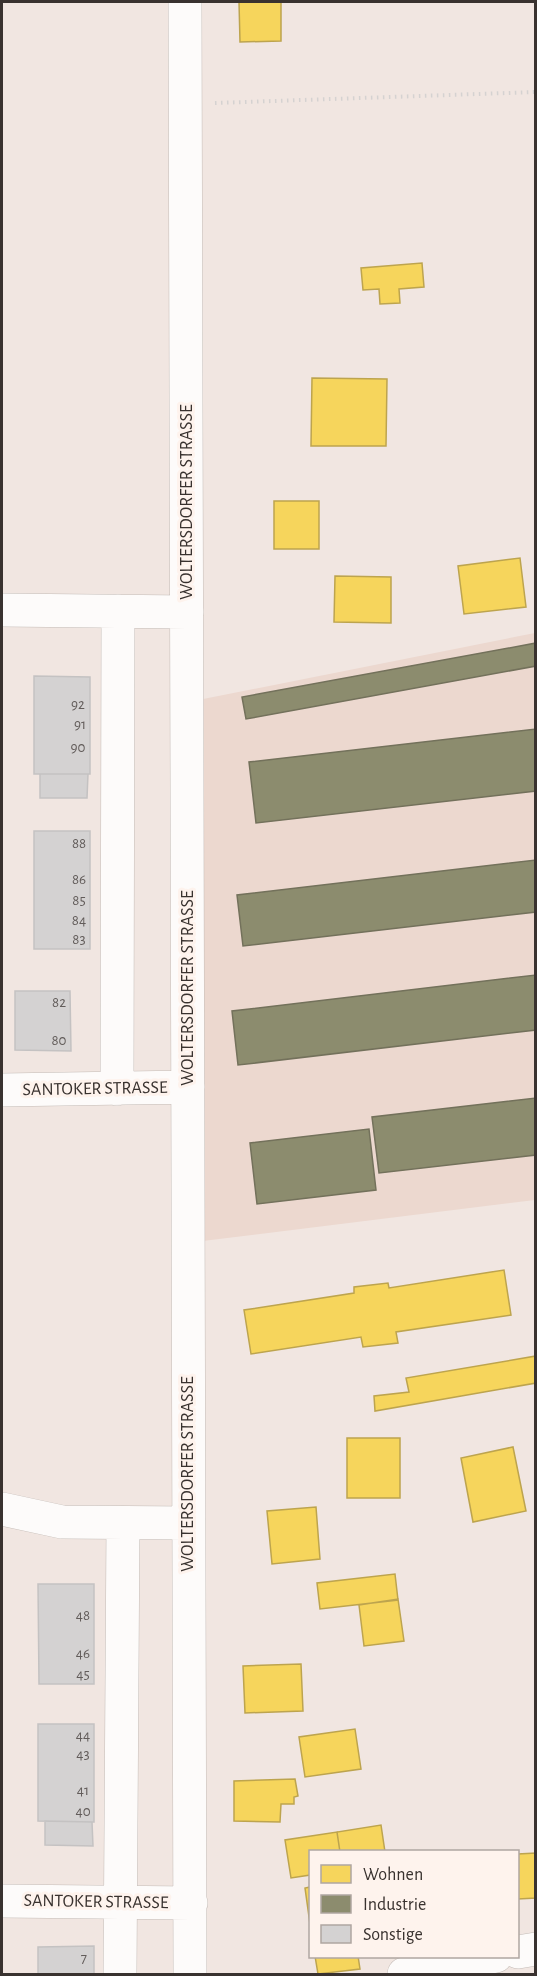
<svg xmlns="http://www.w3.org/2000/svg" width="537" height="1976" viewBox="0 0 537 1976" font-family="'Alegreya Sans',sans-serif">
<rect width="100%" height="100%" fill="#f1e6e1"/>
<path fill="#ecd8cf" d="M 535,633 L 535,1200 L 178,1244 L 178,704 Z"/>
<path fill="#f6d55c" stroke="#bda44e" stroke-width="1.5" d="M 239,2 L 281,2 L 281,41 L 240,42 Z
M 422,263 L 424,287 L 399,289 L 400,303 L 380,304 L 379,289 L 363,290 L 361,268 Z
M 312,378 L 387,379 L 386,446 L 311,446 Z
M 274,501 L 319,501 L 319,549 L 274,549 Z
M 520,558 L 526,607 L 464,614 L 458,566 Z
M 335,576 L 391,577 L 391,623 L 334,622 Z
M 504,1270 L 511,1315 L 396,1332 L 398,1343 L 363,1347 L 361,1337 L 251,1354 L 244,1310 L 354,1293 L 354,1287 L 388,1283 L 389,1288 Z
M 536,1356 L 536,1383 L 375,1411 L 374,1396 L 409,1392 L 406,1378 Z
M 347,1438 L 400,1438 L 400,1498 L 347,1498 Z
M 513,1447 L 526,1511 L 473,1522 L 461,1458 Z
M 316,1507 L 320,1559 L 272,1564 L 267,1511 Z
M 395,1574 L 398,1600 L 320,1609 L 317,1583 Z
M 398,1599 L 404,1641 L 364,1646 L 359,1605 Z
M 301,1664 L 303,1711 L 245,1713 L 243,1666 Z
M 355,1729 L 361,1769 L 305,1777 L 299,1737 Z
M 295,1779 L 298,1796 L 294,1797 L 294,1804 L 281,1804 L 280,1822 L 234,1821 L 234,1781 Z
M 381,1825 L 385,1852 L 340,1852 L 337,1832 Z
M 337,1832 L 340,1852 L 310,1852 L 310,1875 L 291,1878 L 285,1840 Z
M 536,1853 L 536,1898 L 518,1899 L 518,1854 Z
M 310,1887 L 310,1924 L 305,1888 Z
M 315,1956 L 358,1956 L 360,1969 L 318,1974 Z"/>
<path fill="#8c8c6e" stroke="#73715b" stroke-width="1.5" d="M 536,643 L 536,666 L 246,719 L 242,697 Z
M 536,729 L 536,791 L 256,823 L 249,762 Z
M 536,860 L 536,912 L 243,946 L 237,895 Z
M 536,975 L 536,1030 L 238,1065 L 232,1011 Z
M 536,1098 L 536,1155 L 379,1173 L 372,1117 Z
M 369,1129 L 376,1190 L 257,1204 L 250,1143 Z"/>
<path fill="#d4d2d2" stroke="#c4c2c2" stroke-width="1.5" d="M 34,676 L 90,677 L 90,774 L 34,774 Z
M 40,774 L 88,774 L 87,798 L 40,798 Z
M 34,831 L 90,831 L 90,949 L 34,949 Z
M 15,991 L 70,991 L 71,1051 L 15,1050 Z
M 38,1584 L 94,1584 L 94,1684 L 39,1684 Z
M 38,1724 L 94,1724 L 94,1822 L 38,1821 Z
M 45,1821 L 92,1822 L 93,1846 L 45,1845 Z
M 94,1946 L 94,1974 L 38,1974 L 38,1947 Z"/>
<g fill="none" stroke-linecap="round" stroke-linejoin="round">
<g stroke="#c4bcb7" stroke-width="34">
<path id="minor" d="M 185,2 L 190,1974
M 2,610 L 187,612
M 117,1089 L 118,611
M 2,1090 L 188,1087
M 2,1509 L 62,1522 L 188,1523
M 2,1901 L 191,1903
M 518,1952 L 536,1949
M 120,1974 L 123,1524
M 404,1974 L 496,1956"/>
</g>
<path stroke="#d5d2d1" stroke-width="4" stroke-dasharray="1.5 4.5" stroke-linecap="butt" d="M 215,103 L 536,92"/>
<use href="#minor" stroke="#fdfbfa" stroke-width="33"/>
</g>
<g text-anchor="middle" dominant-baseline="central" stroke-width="6" stroke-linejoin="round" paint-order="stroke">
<g font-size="15" fill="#625c5a">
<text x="78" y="704">92</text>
<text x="80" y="724">91</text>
<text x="78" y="747">90</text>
<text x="79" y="843">88</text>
<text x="79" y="879">86</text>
<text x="79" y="900">85</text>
<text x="79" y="920">84</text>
<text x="79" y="939">83</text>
<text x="59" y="1002">82</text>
<text x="59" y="1040">80</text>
<text x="83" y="1615">48</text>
<text x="83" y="1653">46</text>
<text x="83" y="1674">45</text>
<text x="83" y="1735">44</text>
<text x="83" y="1754">43</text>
<text x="83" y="1790">41</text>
<text x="83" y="1811">40</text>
<text x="84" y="1958">7</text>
</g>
<g font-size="18" fill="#39322f" stroke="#fef3ed">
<text transform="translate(187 502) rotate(-90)">WOLTERSDORFER STRASSE</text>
<text transform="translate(188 988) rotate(-90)">WOLTERSDORFER STRASSE</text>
<text transform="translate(95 1089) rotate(-1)">SANTOKER STRASSE</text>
<text transform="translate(188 1474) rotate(-90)">WOLTERSDORFER STRASSE</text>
<text transform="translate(96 1902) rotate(1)">SANTOKER STRASSE</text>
</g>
</g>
<rect width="537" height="1976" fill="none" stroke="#39322f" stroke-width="6"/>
<rect x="309" y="1850" width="210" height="108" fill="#fef3ed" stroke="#afa6a1" stroke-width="1.5"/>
<rect x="321" y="1865" width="30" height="18" fill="#f6d55c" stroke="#afa6a1" stroke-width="1.5"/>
<text x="363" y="1880" font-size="18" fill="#39322f">Wohnen</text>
<rect x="321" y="1895" width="30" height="18" fill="#8c8c6e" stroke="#afa6a1" stroke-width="1.5"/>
<text x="363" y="1910" font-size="18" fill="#39322f">Industrie</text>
<rect x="321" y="1925" width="30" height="18" fill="#d4d2d2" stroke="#afa6a1" stroke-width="1.5"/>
<text x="363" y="1940" font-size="18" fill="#39322f">Sonstige</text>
</svg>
